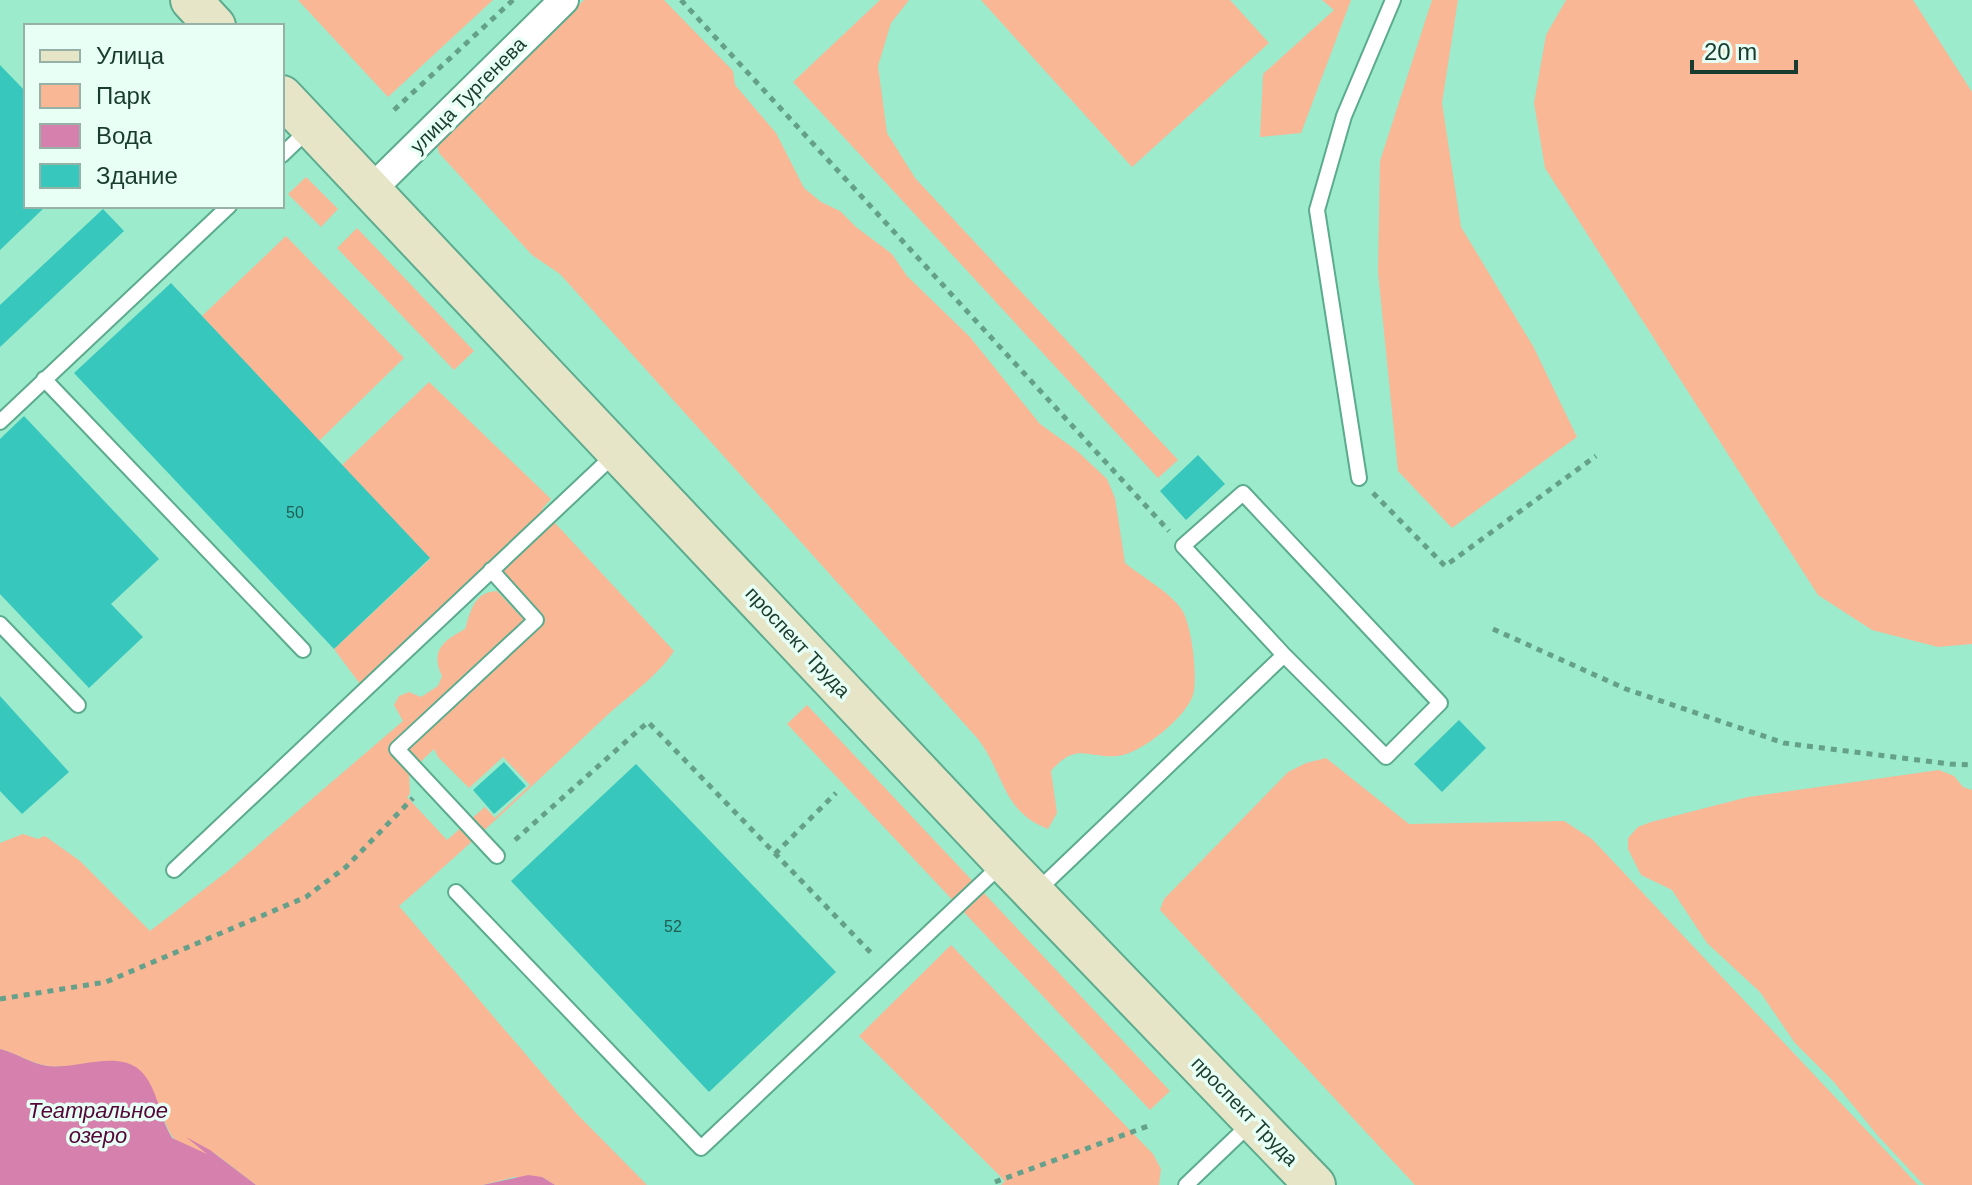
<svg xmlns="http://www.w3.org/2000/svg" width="1972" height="1185" viewBox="0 0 1972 1185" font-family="Arial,sans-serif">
<rect width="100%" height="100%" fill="#9bebcc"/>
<path fill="#fab795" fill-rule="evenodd" d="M 298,0 L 493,0 L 388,97 Z
M 584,0 L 664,0 L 733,71 L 735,85 L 776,133 L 804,188 L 821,202 L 840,211 L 856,227 L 892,254 L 907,276 L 970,337 L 1040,424 L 1076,450 L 1107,479 L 1115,498 L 1125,563 C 1143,578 1168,590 1182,610 C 1192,626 1198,677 1193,695 C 1186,717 1142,753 1118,756 C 1087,759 1077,741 1051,771 L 1057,813 L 1048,829 C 1002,811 1005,775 978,739 L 560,274 L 532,255 L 439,153 L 437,145 L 441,137 Z
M 880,0 L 909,0 L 891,23 L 878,66 L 887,133 L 915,178 L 1178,460 L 1158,478 L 793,82 Z
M 981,0 L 1230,0 L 1269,43 L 1132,167 Z
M 1322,0 L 1351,0 L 1301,133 L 1260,137 L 1263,74 L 1334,10 Z
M 1432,0 L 1458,0 L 1442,103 L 1461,227 L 1533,346 L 1577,437 L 1452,528 L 1398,471 L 1378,272 L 1380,161 Z
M 1566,0 L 1913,0 L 1972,92 L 1972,644 L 1938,647 L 1872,630 L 1818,595 L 1545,168 L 1534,103 L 1546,35 Z
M 306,177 L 338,209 L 321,227 L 288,194 Z
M 357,228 L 474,351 L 454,370 L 337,248 Z
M 286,236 L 404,358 L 319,441 L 202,316 Z
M 429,382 L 551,499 L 542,509 L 674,651 C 655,680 624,698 599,723 C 533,785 468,847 399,906 L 575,1112 L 647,1185 L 555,1185 L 542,1177 L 514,1177 L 483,1185 L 256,1185 L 213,1152 L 210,1155 C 168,1142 173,1140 158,1104 C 152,1089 134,1075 124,1063 C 98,1058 74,1069 48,1066 C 32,1064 16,1053 0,1049 L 0,843 L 23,834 L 38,839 L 45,836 L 80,861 L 150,931 L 229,870 L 403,721 L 394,705 L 399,696 L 409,692 L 421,697 L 438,686 L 442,676 C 430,651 443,641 465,629 C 471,610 474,592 497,591 L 526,622 L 538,618 L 486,565 L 363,688 L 334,649 L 430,559 L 342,465 ZM 434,749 L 438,757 L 469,788 L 503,757 L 530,785 L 495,818 L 485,807 L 447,840 L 407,797 L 410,794 L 409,773 Z
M 807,705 L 1170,1091 L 1150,1110 L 787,724 Z
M 1326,758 L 1409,824 L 1564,821 L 1592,839 L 1918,1185 L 1415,1185 L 1160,910 L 1164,899 L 1288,772 L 1306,763 Z
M 1939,770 L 1954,776 L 1963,787 L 1972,790 L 1972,1185 L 1925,1185 L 1922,1183 L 1879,1137 L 1833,1081 L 1795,1043 L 1760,992 L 1707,943 L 1672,890 L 1641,875 L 1628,849 L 1628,838 L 1638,827 L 1651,822 L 1748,797 Z
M 951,945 L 1153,1154 L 1161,1169 L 1159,1185 L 1001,1185 L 1005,1181 L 859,1036 Z"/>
<path fill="#d580ad" d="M 0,1049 C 16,1053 32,1064 47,1066 C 79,1070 127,1044 148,1080 C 159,1098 161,1120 172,1138 L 207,1154 L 186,1137 L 210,1150 L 256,1185 L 0,1185 Z
M 528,1175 L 542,1177 L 555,1185 L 483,1185 Z"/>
<path fill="#38c7bc" d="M 0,65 L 26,92 L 26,206 L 46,206 L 0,250 Z
M 103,209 L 124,231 L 0,347 L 0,305 Z
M 171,283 L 430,558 L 334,649 L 74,373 Z
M 24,416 L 159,559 L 111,604 L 143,637 L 89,688 L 0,594 L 0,439 Z
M 1198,455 L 1225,484 L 1186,520 L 1160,491 Z
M 0,696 L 69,772 L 22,814 L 0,791 Z
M 1459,720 L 1486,748 L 1442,792 L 1414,764 Z
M 504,762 L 526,786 L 494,814 L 473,790 Z
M 636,764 L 836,972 L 709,1092 L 511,881 Z"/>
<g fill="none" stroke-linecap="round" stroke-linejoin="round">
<g stroke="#5cab8e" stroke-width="18">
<path id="lane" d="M 282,155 L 310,128
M 44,379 L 303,650
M 0,422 L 229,206
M 1359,478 L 1317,210 L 1344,116 L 1393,0
M 1243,493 L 1440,703 L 1386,757 L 1284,655 L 1183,546 Z
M 491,570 L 536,620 L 397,749 L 497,856
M 0,624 L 78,705
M 174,870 L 615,454
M 456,892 L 701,1148 L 1001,865
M 1036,892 L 1284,655
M 1186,1185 L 1251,1123"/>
</g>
<g stroke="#5cab8e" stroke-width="32">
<path id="street" d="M 371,190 L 564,0"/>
</g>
<g stroke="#5cab8e" stroke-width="44">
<path id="secondary" d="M 191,0 L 215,26
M 282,96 L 1004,862 L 1315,1185"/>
</g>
<path stroke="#64a08a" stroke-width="5" stroke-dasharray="6 6" stroke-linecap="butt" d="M 681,0 L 1169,531
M 394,110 L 513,0
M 1373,493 L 1445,566 L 1596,456
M 1493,629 L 1626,689 L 1784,743 L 1950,764 L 1972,765
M 515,840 L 648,722 L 874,956
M 775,854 L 836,793
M 0,999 L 106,982 L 306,897 L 346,867 L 413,798
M 995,1182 L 1151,1125"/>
<use href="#lane" stroke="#fff" stroke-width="14"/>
<use href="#street" stroke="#fff" stroke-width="28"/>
<use href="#secondary" stroke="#e6e5c8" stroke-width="40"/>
</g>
<g text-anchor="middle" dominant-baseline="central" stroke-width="7" stroke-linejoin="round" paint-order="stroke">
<g font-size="16" fill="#225e52">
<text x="295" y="512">50</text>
<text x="673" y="926">52</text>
</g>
<g font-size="20" fill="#1a3b2f" stroke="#e8fff5">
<text transform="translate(468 95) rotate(-45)">улица Тургенева</text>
<text transform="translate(798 642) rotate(47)">проспект Труда</text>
<text transform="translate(1245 1111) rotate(46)">проспект Труда</text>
</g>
<g font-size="22" font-style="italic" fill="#550739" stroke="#e8fff5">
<text x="98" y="1110">Театральное<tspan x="98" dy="25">озеро</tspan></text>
</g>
</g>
<rect x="24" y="24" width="260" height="184" fill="#e8fff5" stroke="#96b1a6" stroke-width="2"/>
<rect x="40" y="50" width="40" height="12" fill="#e6e5c8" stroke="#96b1a6" stroke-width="2"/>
<text x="96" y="64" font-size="24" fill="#1a3b2f">Улица</text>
<rect x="40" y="84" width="40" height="24" fill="#fab795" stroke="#96b1a6" stroke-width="2"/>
<text x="96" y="104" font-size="24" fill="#1a3b2f">Парк</text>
<rect x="40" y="124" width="40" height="24" fill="#d580ad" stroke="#96b1a6" stroke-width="2"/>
<text x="96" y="144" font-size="24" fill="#1a3b2f">Вода</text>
<rect x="40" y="164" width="40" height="24" fill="#38c7bc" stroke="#96b1a6" stroke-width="2"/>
<text x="96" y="184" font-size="24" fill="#1a3b2f">Здание</text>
<path d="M1692 60v12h104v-12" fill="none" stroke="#1a3b2f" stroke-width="4"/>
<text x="1704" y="60" font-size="24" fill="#1a3b2f" stroke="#e8fff5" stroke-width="6" paint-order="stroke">20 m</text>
</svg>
